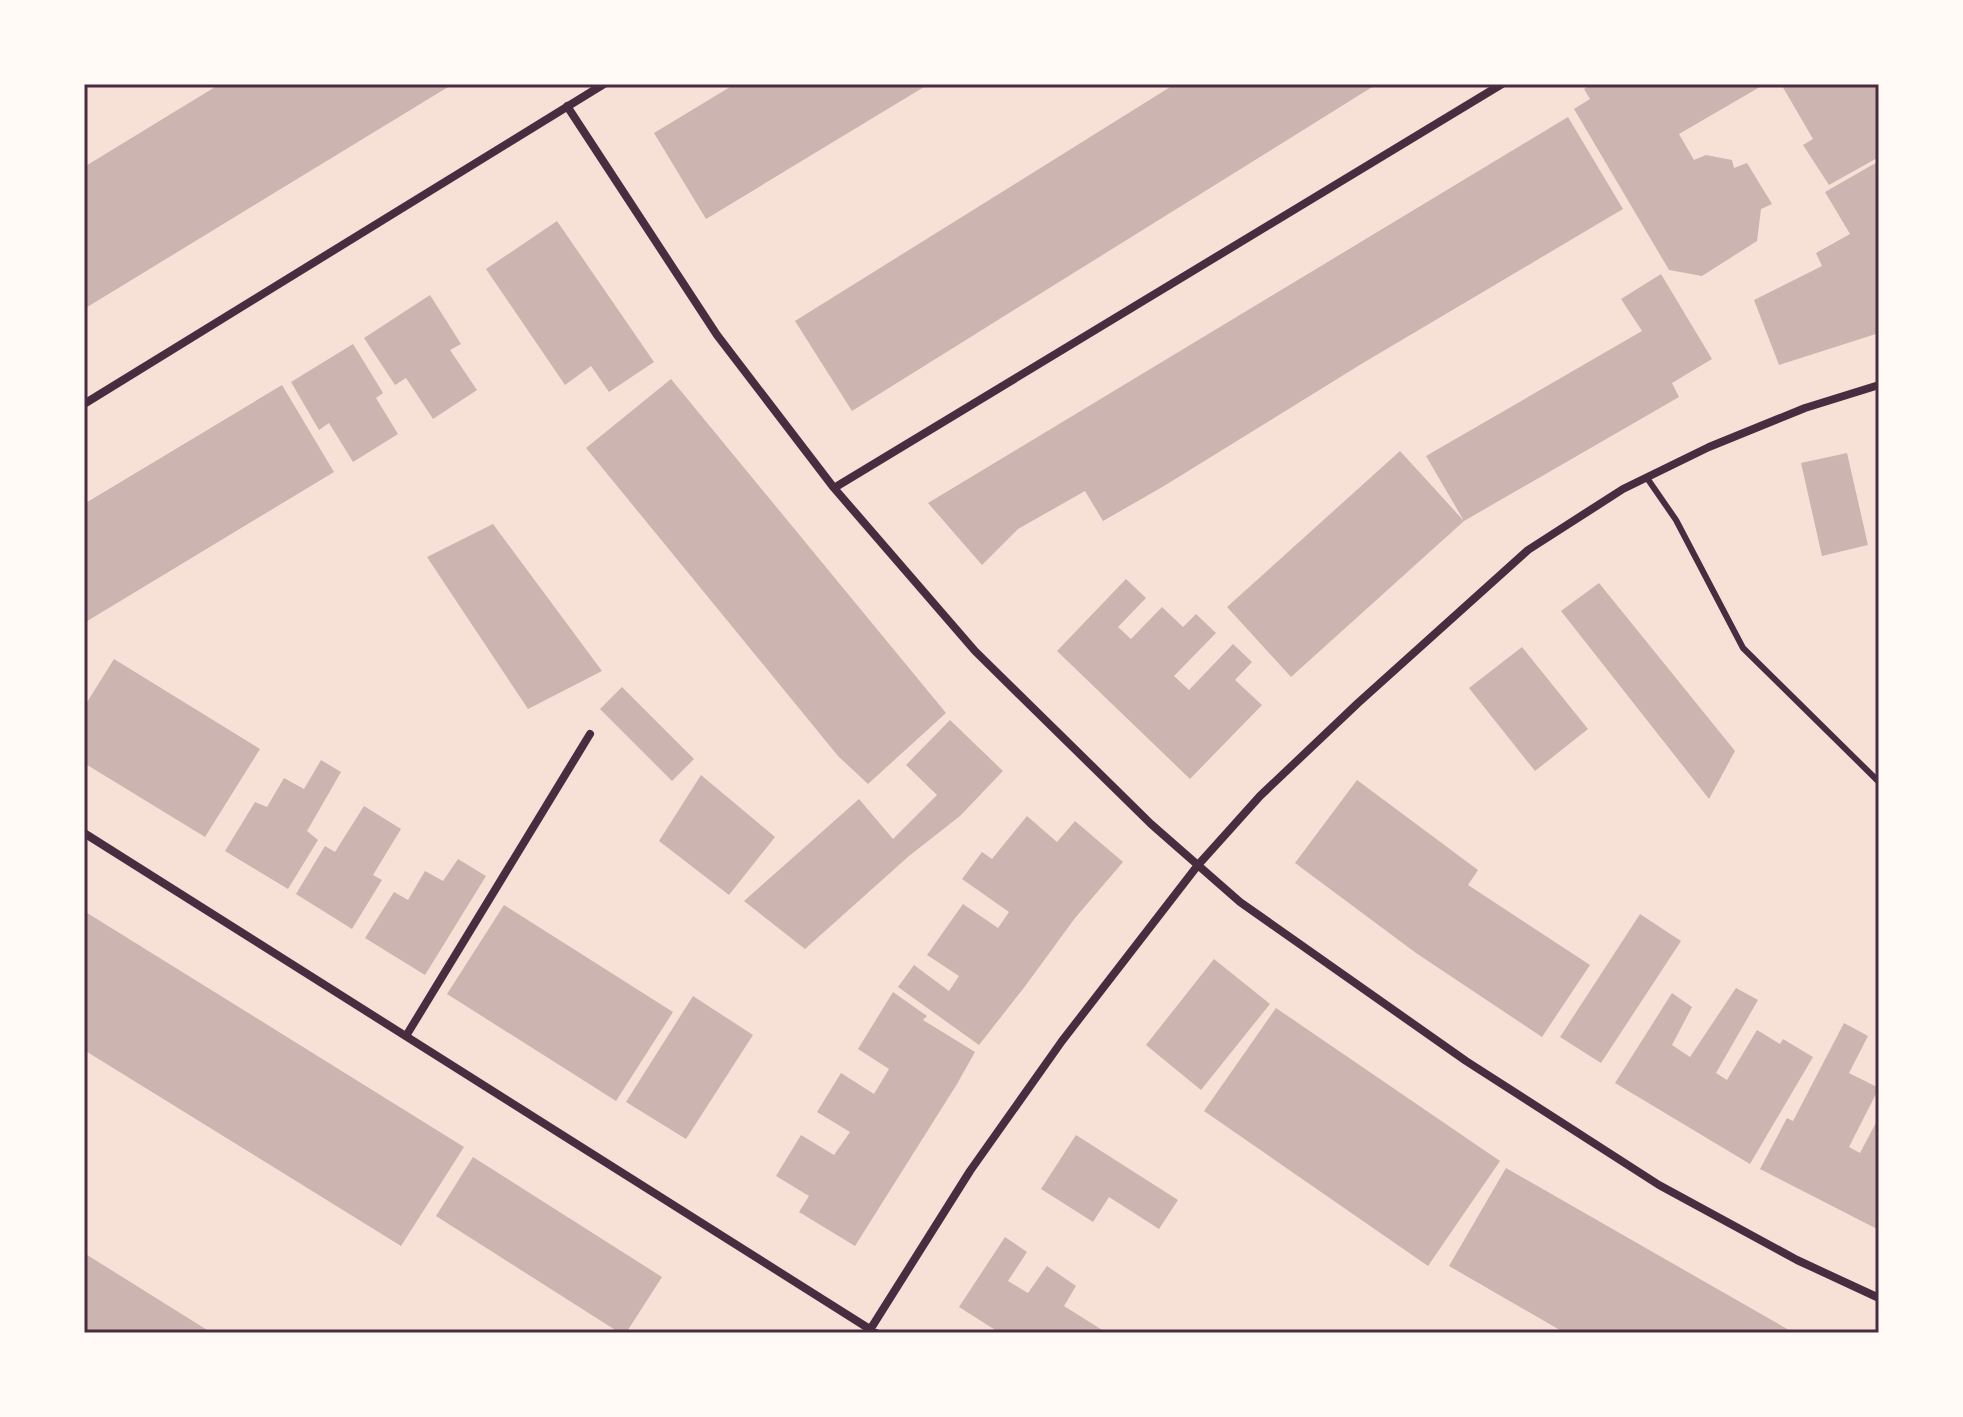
<svg xmlns="http://www.w3.org/2000/svg" width="1963" height="1417" viewBox="0 0 1963 1417" font-family="Manrope,sans-serif">
<rect width="100%" height="100%" fill="#f7e1d7"/>
<path fill="#ccb4b1" d="M 220,84 L 453,84 L 84,309 L 84,167 Z
M 735,84 L 929,84 L 706,219 L 654,133 Z
M 1175,84 L 1377,84 L 852,411 L 795,321 Z
M 1591,84 L 1616,84 L 1617,86 L 1620,84 L 1765,84 L 1679,134 L 1694,160 L 1706,155 L 1732,160 L 1734,168 L 1747,163 L 1772,204 L 1761,209 L 1757,241 L 1702,276 L 1669,270 L 1574,109 L 1590,99 L 1584,89 Z
M 1781,84 L 1875,84 L 1876,86 L 1879,84 L 1879,157 L 1829,185 L 1803,145 L 1813,139 Z
M 1568,117 L 1623,209 L 1363,363 L 1164,486 L 1103,521 L 1085,491 L 1018,529 L 982,565 L 928,503 Z
M 1879,161 L 1879,333 L 1779,365 L 1754,300 L 1822,266 L 1816,253 L 1850,234 L 1825,192 Z
M 557,221 L 654,362 L 609,392 L 591,366 L 565,385 L 486,269 Z
M 1661,274 L 1712,359 L 1672,383 L 1679,397 L 1464,521 L 1426,456 L 1642,331 L 1621,299 Z
M 430,295 L 461,344 L 450,350 L 477,390 L 433,419 L 406,378 L 395,385 L 364,338 Z
M 353,344 L 383,393 L 376,398 L 398,434 L 353,462 L 329,423 L 319,430 L 291,382 Z
M 671,379 L 946,713 L 868,784 L 838,756 L 586,448 Z
M 282,385 L 334,472 L 84,623 L 84,504 Z
M 1400,451 L 1464,521 L 1291,677 L 1227,607 Z
M 1847,453 L 1868,545 L 1822,556 L 1801,463 Z
M 493,524 L 602,671 L 528,709 L 427,557 Z
M 1126,579 L 1146,598 L 1118,627 L 1131,639 L 1162,607 L 1183,627 L 1196,614 L 1216,633 L 1174,676 L 1189,690 L 1233,644 L 1252,662 L 1235,680 L 1262,705 L 1190,779 L 1057,651 Z
M 1599,583 L 1735,751 L 1709,799 L 1561,611 Z
M 1522,647 L 1588,729 L 1535,771 L 1469,688 Z
M 114,659 L 260,749 L 205,837 L 84,763 L 84,707 Z
M 622,687 L 694,759 L 672,781 L 600,709 Z
M 950,720 L 1003,771 L 960,816 L 909,856 L 805,949 L 744,901 L 859,799 L 893,839 L 937,795 L 906,765 Z
M 321,760 L 341,772 L 307,831 L 318,840 L 288,889 L 225,851 L 255,802 L 267,807 L 284,778 L 304,789 Z
M 701,775 L 775,837 L 729,895 L 659,841 Z
M 1357,780 L 1478,870 L 1468,885 L 1590,965 L 1542,1037 L 1416,953 L 1295,863 Z
M 364,806 L 401,829 L 373,875 L 382,880 L 352,929 L 296,894 L 325,846 L 335,852 Z
M 1027,816 L 1057,842 L 1075,821 L 1123,862 L 1075,918 L 1026,985 L 979,1045 L 898,987 L 914,965 L 949,991 L 959,976 L 927,955 L 963,904 L 998,928 L 1009,912 L 962,879 L 982,852 L 992,859 Z
M 458,859 L 486,876 L 425,975 L 365,938 L 394,892 L 408,900 L 425,871 L 443,881 Z
M 504,905 L 673,1012 L 616,1101 L 447,994 Z
M 84,911 L 464,1147 L 401,1246 L 84,1050 Z
M 1640,914 L 1681,941 L 1601,1063 L 1560,1037 Z
M 1214,959 L 1270,1004 L 1201,1090 L 1146,1045 Z
M 1736,988 L 1758,1000 L 1716,1073 L 1727,1080 L 1757,1030 L 1780,1044 L 1783,1039 L 1813,1057 L 1750,1164 L 1615,1083 L 1672,993 L 1692,1007 L 1672,1045 L 1690,1057 Z
M 893,992 L 927,1016 L 923,1020 L 975,1052 L 957,1084 L 855,1246 L 799,1212 L 809,1196 L 776,1176 L 801,1135 L 834,1155 L 850,1132 L 817,1112 L 841,1073 L 874,1094 L 889,1069 L 858,1049 Z
M 693,996 L 753,1035 L 686,1139 L 626,1102 Z
M 1276,1008 L 1500,1161 L 1428,1266 L 1204,1111 Z
M 1844,1023 L 1868,1036 L 1849,1073 L 1879,1088 L 1849,1147 L 1860,1153 L 1879,1117 L 1879,1230 L 1760,1169 L 1787,1118 L 1793,1121 Z
M 1076,1135 L 1178,1200 L 1159,1229 L 1109,1197 L 1093,1222 L 1041,1189 Z
M 473,1157 L 662,1277 L 626,1333 L 620,1333 L 436,1216 Z
M 1506,1168 L 1789,1330 L 1788,1333 L 1565,1333 L 1449,1266 Z
M 1005,1237 L 1027,1252 L 1008,1281 L 1028,1293 L 1047,1266 L 1076,1286 L 1064,1306 L 1107,1333 L 1000,1333 L 959,1307 Z
M 84,1253 L 212,1333 L 84,1333 Z"/>
<g fill="none" stroke-linecap="round" stroke-linejoin="round">
<path stroke="#4a2c40" stroke-width="6" d="M 1647,478 L 1676,520 L 1743,648 L 1879,782"/>
<path stroke="#4a2c40" stroke-width="8" d="M 567,106 L 717,335 L 834,488 L 975,651 L 1151,824 L 1240,902 L 1466,1061 L 1659,1185 L 1797,1260 L 1879,1298
M 84,404 L 604,84
M 834,488 L 1502,84
M 84,833 L 876,1333
M 406,1036 L 590,734
M 868,1333 L 970,1171 L 1062,1041 L 1198,865 L 1260,796 L 1358,703 L 1528,550 L 1623,489 L 1709,447 L 1805,408 L 1879,385"/>
</g>
<rect width="1963" height="1417" fill="none" stroke="#fffaf5" stroke-width="172"/>
<rect x="86" y="86" width="1791" height="1245" fill="none" stroke="#4a2c40" stroke-width="3"/>
</svg>
